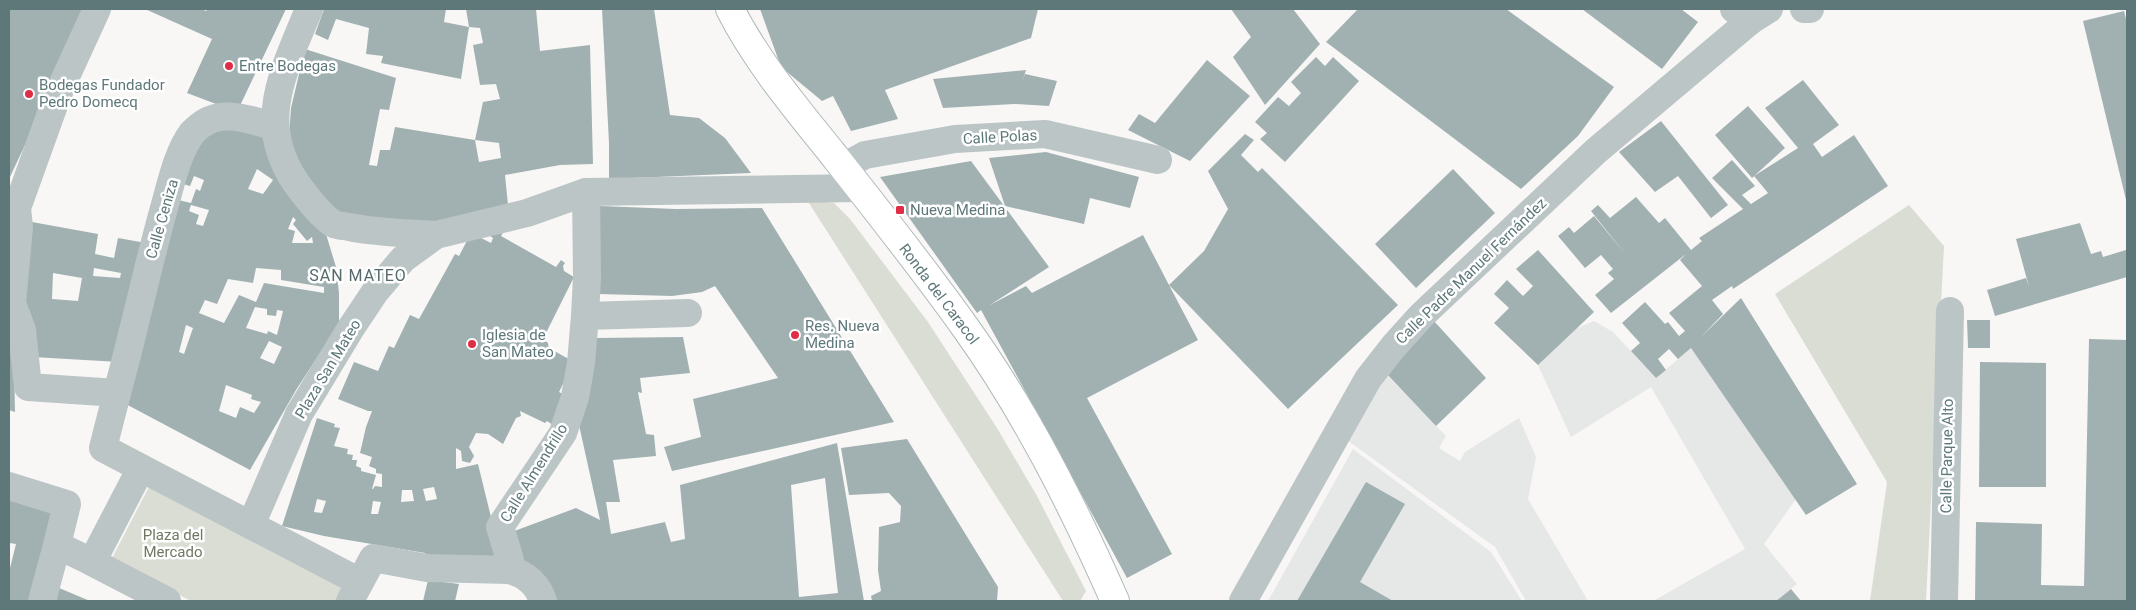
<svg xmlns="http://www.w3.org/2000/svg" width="2136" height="610" viewBox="0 0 2136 610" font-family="Roboto,sans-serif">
<rect width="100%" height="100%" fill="#f8f7f5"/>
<g fill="#e6e7e7">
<path d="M1594 321 1613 332 1656 378 1691 348 1796 499 1764 544 1797 584 1776 601H1653L1745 549 1651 387 1571 437 1538 365 1575 329Z"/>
<path d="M1386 374 1446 436 1439 448 1460 461 1465 452 1519 418 1536 457 1528 499 1588 601H1526L1495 547 1344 438Z"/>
<path d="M1353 449 1491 552 1522 601H1268Z"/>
</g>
<g fill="#daddd4">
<path d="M807 200 834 203 850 219 928 322 997 428 1037 496 1086 591 1080 601H1063Z"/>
<path d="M1909 205 1944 246 1926 601H1870L1887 482 1775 294Z"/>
<path d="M151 483 349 586 340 601H191L111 560Z"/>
</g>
<g fill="#a1b1b2" fill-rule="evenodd">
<path d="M9 9H89L9 179Z"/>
<path d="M145 9H201L206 11 208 9H286L237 112 187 93 212 39Z"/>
<path d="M324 9H446L444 22 469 27 461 79 381 63 383 56 366 54 369 28 336 19 328 40 315 34Z"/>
<path d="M466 9H536L540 51 590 45 593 164 560 165 505 175 509 215 449 226 370 222 331 212 288 150 291 108 305 49 396 78 389 110 380 109 369 165 377 166 380 150H390L395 127 475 140 479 162 501 158 499 143 475 140 483 102 500 99 496 84 480 85 473 45 483 43 480 28 469 27Z"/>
<path d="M602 9H654L670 115 699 118 725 138 751 173 609 179V143Z"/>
<path d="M760 9H1038L1031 38 885 90 898 119 851 131 833 96 822 101 781 67Z"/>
<path d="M1231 9H1293L1320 44 1265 105 1233 57 1251 37Z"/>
<path d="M1358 9H1506L1614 87 1578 136 1521 189 1326 42Z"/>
<path d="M1582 9H1681L1698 22 1662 69Z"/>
<path d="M2124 11 2127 23V204L2083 21Z"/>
<path d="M1316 57 1325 66 1333 57 1359 81 1285 162 1260 139 1267 133 1255 122 1278 97 1289 106 1301 93 1291 82Z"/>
<path d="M1207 60 1250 96 1190 161 1128 130 1139 114 1155 123Z"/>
<path d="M1026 70 1022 82 1025 74 1057 81 1049 106 1014 104 943 108 933 79Z"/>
<path d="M1803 80 1839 125 1813 144 1822 157 1854 135 1888 186 1733 289 1732 286 1712 300 1723 314 1701 337 1741 298 1857 484 1806 515 1691 348 1678 359 1669 349 1658 359 1666 370 1656 378 1631 351 1640 343 1622 323 1645 302 1665 324 1668 322 1679 336 1685 331 1669 313 1702 286 1680 260 1686 254 1611 313 1595 295 1614 279 1608 273 1613 269 1601 255 1585 268 1558 236 1569 227 1574 233 1594 216 1626 255 1591 211 1598 205 1610 218 1636 197 1659 223 1665 218 1691 250 1702 241 1699 238 1743 209 1712 178 1732 160 1755 186 1742 195 1751 204 1768 193 1754 176 1798 148 1765 108Z"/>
<path d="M1748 106 1785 148 1752 178 1715 135Z"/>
<path d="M1661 121 1728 205 1711 218 1678 176 1655 192 1619 152Z"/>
<path d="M222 126 264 137 326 234 336 267 339 293V324L296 390 250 470 122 402 174 199 191 203 196 189 200 191 204 180 194 176 190 186 183 184 197 143ZM257 169 273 180 263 194 248 189ZM191 205 209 210 203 226 196 224 199 215 189 211ZM293 217 296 220 293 224 307 241 312 237 313 243H292L295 231 288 229ZM256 268 281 270V280L324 287V293L264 283 256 302 239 295 224 323 199 313 205 300 217 304 228 279 253 283ZM255 307 267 309V315L276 316 277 310 283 311 277 335 268 331 267 334 246 328ZM186 325 193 328 184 354 179 352ZM269 341 282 347 274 364 260 358ZM226 385 252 395 251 399 261 402 254 413 240 407 236 418 219 411Z"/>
<path d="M1245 134 1254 140 1241 155 1258 172 1262 168 1398 305 1288 409 1169 285 1198 340 1087 398 1172 554 1127 578 981 310 977 313 880 177 971 161 1049 267 990 305 1026 286 1032 293 1143 235 1169 285 1204 251 1228 209 1208 171Z"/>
<path d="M1046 152 1139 177 1130 208 1090 198 1084 224 1005 206 989 158Z"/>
<path d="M1453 169 1495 213 1416 288 1375 244Z"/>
<path d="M600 206 676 209 762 208 894 422 672 471 664 447 701 437 693 399 778 378 715 286 702 292 672 296 598 294Z"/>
<path d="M32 222 98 234 95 254 114 258 118 238 146 243 119 362 33 357 24 304ZM94 268 121 273 120 278 93 276ZM53 273 82 278 78 301 52 299Z"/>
<path d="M2080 223 2091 254 2101 251 2103 257 2126 250 2127 277 1995 316 1987 290 2026 278 2029 287 2016 239Z"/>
<path d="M505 229 501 236 556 267 561 260 565 263 563 266 564 271 574 277 543 339 548 343 549 348 574 362 559 392 568 397 553 425 547 421 545 423 520 411 521 416 516 418 503 444 488 434 476 433 469 447 474 456 470 463 462 461 461 451 456 448V469L478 464 501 558 425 555V553L324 536 282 526 317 418 335 424 334 427 340 428 334 446 348 449 347 454 353 455 352 460H357L356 466 361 468V471L376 475 372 489H373L375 486 382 487V474L376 473V469L369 466 372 457 360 453 366 427 372 411H368L338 399 354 362 378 371 389 346 394 348 410 315 419 319 455 254 459 256 471 233 491 243 493 238 486 233ZM434 487 437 499 426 501 423 489ZM402 490H412L414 501 401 502ZM317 499 326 501 322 513 314 512ZM373 501 381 502 378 514H371Z"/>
<path d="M1538 250 1594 312 1538 365 1494 323 1509 308 1494 294 1507 280 1523 296 1533 286 1538 291 1516 269Z"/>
<path d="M1433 320 1486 378 1436 426 1384 371Z"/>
<path d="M1967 320H1990V348H1968Z"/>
<path d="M9 328 14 357 15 412 9 410Z"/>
<path d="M683 337 690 373 640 378 642 393 638 392 646 434 654 435 656 456 613 460 620 502H606L611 534 665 522 671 542 685 539 680 485 837 443 864 601H557L552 588 519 559 509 533 576 508 600 520 579 425 595 338ZM825 478 838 593 799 597 791 485Z"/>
<path d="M2089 339 2127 340V601H1975L1976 522 2042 524 2041 585 2084 586Z"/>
<path d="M1980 362 2046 363V487H1979Z"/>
<path d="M907 439 998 587 997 601H872L871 596 881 591 878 570 879 527 900 522 901 506 889 493 849 495 841 448Z"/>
<path d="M1366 482 1405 504 1360 582 1393 601H1297Z"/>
<path d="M9 495 55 510 33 601H9V572L16 544 9 543Z"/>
<path d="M428 580 459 584 455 601H423Z"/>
<path d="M52 585 90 601H48Z"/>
<path d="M1791 589 1801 601H1776Z"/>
</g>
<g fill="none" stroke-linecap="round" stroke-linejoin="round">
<defs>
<path id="secondary" d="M730 9C757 62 795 107 832 153 877 210 923 268 965 327 1026 412 1073 506 1115 601"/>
</defs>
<use href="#secondary" stroke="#afbabb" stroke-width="30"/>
<g stroke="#bcc5c6" stroke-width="28">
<path d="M97 9 58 94 17 208 19 227 12 303 22 330 28 387 117 393 103 448 141 468"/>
<path d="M309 9C283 73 252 128 302 191 309 200 324 219 334 224 338 226 344 226 349 227 378 233 407 233 436 235"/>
<path d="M1734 9 1750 21"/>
<path d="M1804 9H1810"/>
<path d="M843 167 865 155 955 139 1045 134 1158 160"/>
<path d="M585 316 688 313"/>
<path d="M117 393C134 331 147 269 164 208 171 184 177 153 192 133 195 130 200 125 204 123 225 109 252 121 274 126"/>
<path d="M9 486 67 504 57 545 92 562"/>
<path d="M251 525 299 414 351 328 375 292 403 259 436 235 527 213 586 192 860 188"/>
<path d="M509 570 510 560 500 527 563 433 575 397 581 363 585 316 587 277 586 192"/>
<path d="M42 601 57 545"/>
<path d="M167 601 92 562 141 468 360 582"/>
<path d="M350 601 373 558 427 568 509 570C526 574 538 585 543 601"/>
<path d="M1944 601 1950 311"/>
</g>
<path stroke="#bcc5c6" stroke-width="28" d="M1243 601 1368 379 1393 347 1421 316 1596 151 1750 21 1769 9"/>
<use href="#secondary" stroke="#fff" stroke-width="28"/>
</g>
<g fill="#e12c46" stroke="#fff" stroke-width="2">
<circle cx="229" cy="66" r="5"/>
<circle cx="29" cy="94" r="5"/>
<rect x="895" y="205" width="10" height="10" rx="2.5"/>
<circle cx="795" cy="335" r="5"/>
<circle cx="472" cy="344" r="5"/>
</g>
<g text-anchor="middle" stroke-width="5" stroke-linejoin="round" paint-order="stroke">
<g font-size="15" fill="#5e787a" stroke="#fff" text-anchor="start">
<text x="239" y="71">Entre Bodegas</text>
<text x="39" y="90">Bodegas Fundador<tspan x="39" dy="17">Pedro Domecq</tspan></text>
<text x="910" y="215">Nueva Medina</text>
<text x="805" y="331">Res. Nueva<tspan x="805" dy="17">Medina</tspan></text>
<text x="482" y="340">Iglesia de<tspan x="482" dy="17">San Mateo</tspan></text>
</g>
<g font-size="15" fill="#5e787a" stroke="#fff">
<text transform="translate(1000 137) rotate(-3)" y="5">Calle Polas</text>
<text transform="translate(162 219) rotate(-74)" y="5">Calle Ceniza</text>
<text transform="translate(1471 271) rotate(-44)" y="5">Calle Padre Manuel Fernández</text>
<text transform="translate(939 294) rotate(53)" y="5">Ronda del Caracol</text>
<text transform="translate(328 369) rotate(-59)" y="5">Plaza San Mateo</text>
<text transform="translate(1947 456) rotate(-89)" y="5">Calle Parque Alto</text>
<text transform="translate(534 473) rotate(-58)" y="5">Calle Almendrillo</text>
</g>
<g font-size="15" fill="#6e7862" stroke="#fff">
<text x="173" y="540">Plaza del<tspan x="173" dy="17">Mercado</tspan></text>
</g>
<g font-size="16" letter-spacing="1" fill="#556a6b" stroke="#fff">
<text x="358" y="281">SAN MATEO</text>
</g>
</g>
<rect width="2136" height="610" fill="none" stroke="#5e787a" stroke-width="20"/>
</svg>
